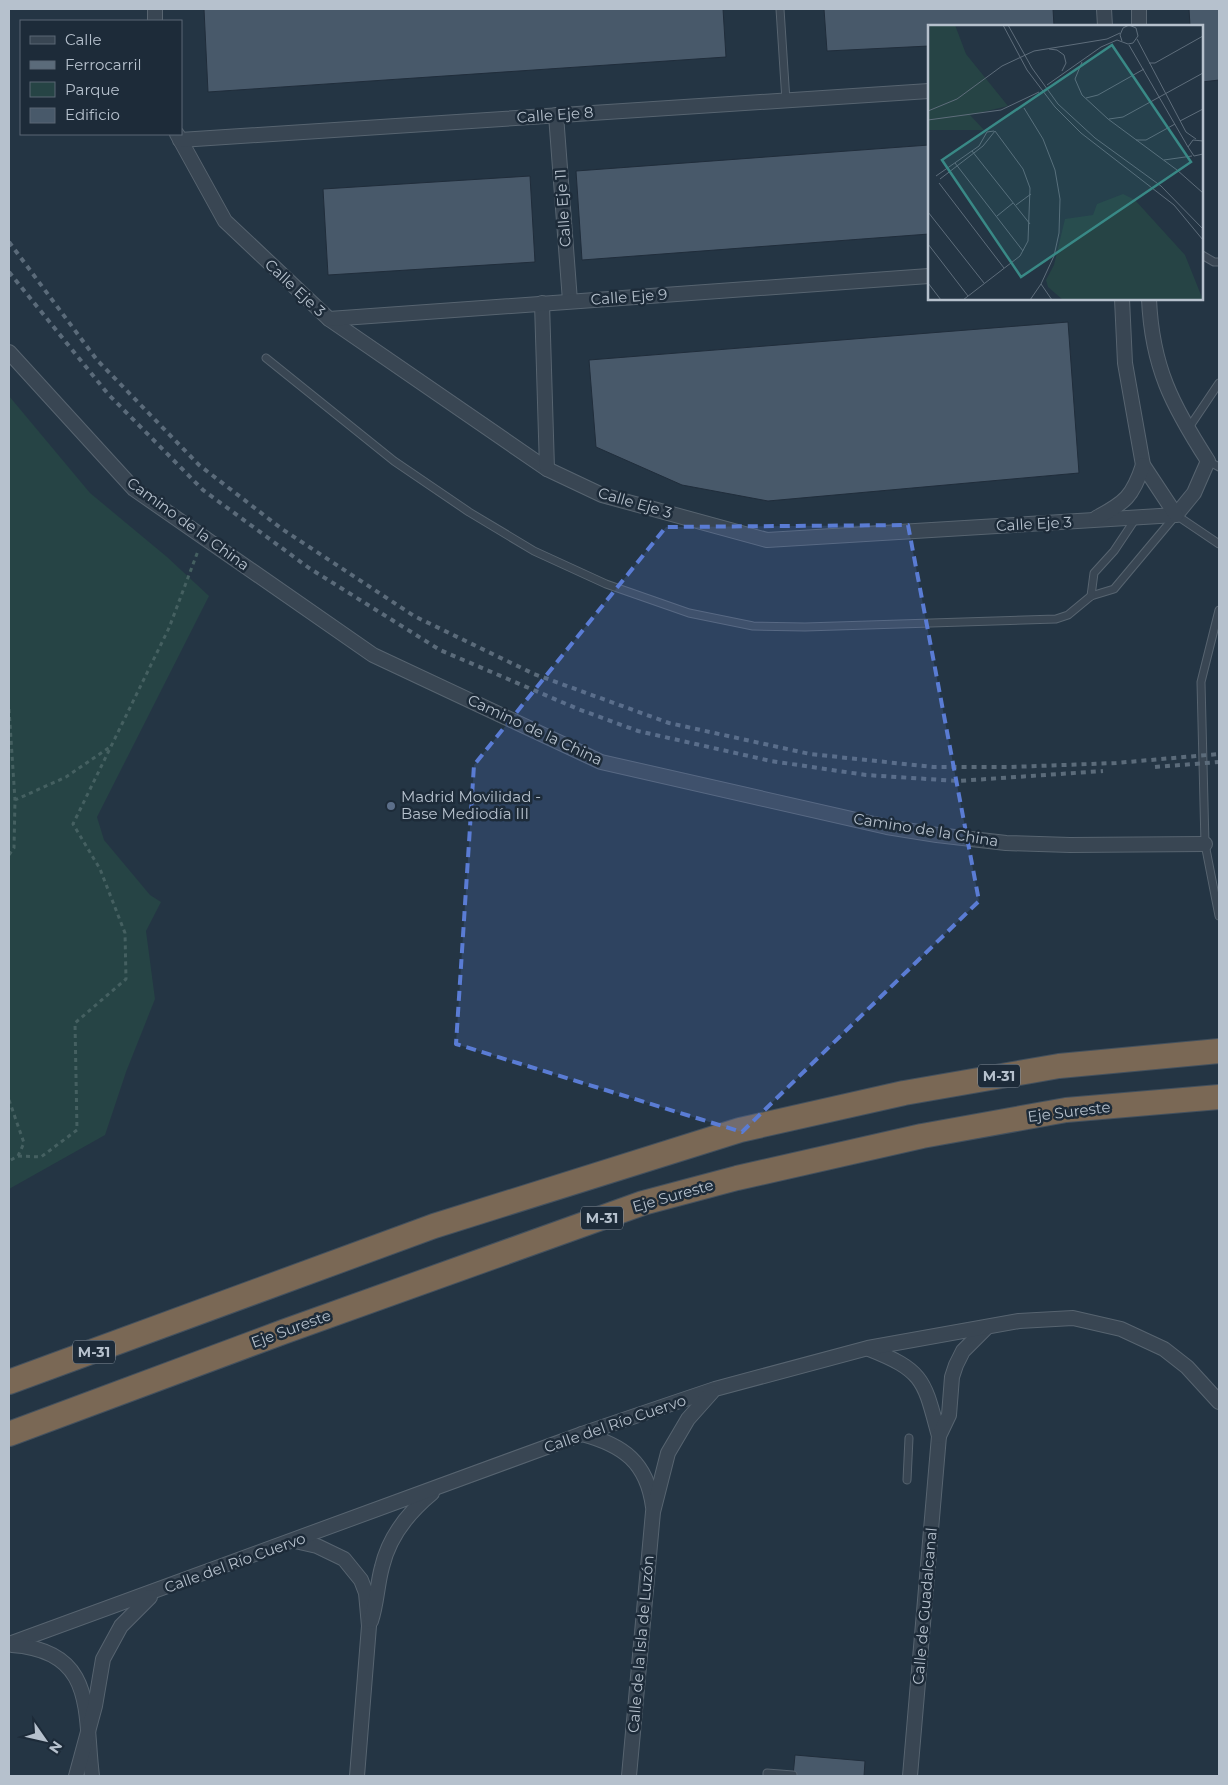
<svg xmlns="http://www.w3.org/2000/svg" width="1228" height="1785" viewBox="0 0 1228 1785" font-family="Montserrat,sans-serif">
<rect width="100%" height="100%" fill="#243544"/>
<path fill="#264445" d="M9 396 90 493 167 557 209 596 97 817 104 840 150 895 161 902 146 931 155 999 126 1072 105 1135 9 1189Z"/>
<g fill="#48596a" stroke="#202d3b">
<path d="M204 9H723L726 57 208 92Z"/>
<path d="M824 9H1053L1054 26H929V46L827 51Z"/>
<path d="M1189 9H1219V80L1202 82V26H1190Z"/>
<path d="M929 145V234L582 260 576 171Z"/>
<path d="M530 176 535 262 328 275 323 189Z"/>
<path d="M1068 322 1079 473 768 501 682 485 596 447 589 360Z"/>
<path d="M795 1755 865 1761 864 1776H793Z"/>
</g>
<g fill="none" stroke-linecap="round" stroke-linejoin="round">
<defs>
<g id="lane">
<path d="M780 9 786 101"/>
<path d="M1202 255 1214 262H1219"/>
<path d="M266 358 394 461 469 512 534 551 606 584 689 613 753 626 805 627 1056 619 1068 615 1091 596 1114 589 1176 515 1219 544"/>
<path d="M1188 429 1219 383"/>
<path d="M1208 461 1219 467"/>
<path d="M1091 596 1094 573 1114 551 1136 518"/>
<path d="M1219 610 1201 682 1205 844 1219 916"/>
<path d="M907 1480 909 1438"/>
<path d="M767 1776V1773L793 1775"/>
</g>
<g id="street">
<path d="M155 9V21"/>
<path d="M1104 9 1105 26"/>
<path d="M1139 9V26"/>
<path d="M556 115 570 301"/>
<path d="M177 134 225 221 329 319 547 469 602 495 767 540 1176 515 1194 493 1208 461C1172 405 1152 367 1149 299"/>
<path d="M180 140 929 91"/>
<path d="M1122 299 1125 363 1143 465 1176 515"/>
<path d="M542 303 547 469"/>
<path d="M329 319 929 276"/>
<path d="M9 352 134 489 373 655 601 762 887 827 937 835 1006 843 1070 845 1205 844"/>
<path d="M1096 518C1125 503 1133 496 1143 465"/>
<path d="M869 1349C925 1371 924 1381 939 1436L910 1776"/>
<path d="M582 1434C623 1445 647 1462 653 1507"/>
<path d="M939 1436 949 1415 952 1377 956 1365 963 1351 987 1327"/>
<path d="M295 1541 317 1546 344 1559 361 1580 366 1593 369 1626 357 1776"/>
<path d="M371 1621C377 1603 377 1585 382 1567 389 1537 409 1512 432 1493"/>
<path d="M9 1644 582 1434 715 1389 868 1348 1019 1321 1073 1318 1121 1329 1164 1349 1187 1367 1219 1402"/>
<path d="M12 1645C97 1651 84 1713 92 1776"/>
<path d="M76 1776 95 1706 103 1659 121 1626 150 1597"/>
<path d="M629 1776 653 1512 668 1453 688 1419 712 1392"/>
</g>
<g id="highway">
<path d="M9 1382 434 1226 740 1130 904 1093 1059 1066 1219 1051"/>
<path d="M9 1434 283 1332 643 1203 737 1178 922 1136 1066 1110 1219 1097"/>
</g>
</defs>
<use href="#lane" stroke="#576470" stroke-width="9"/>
<use href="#street" stroke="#576470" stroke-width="16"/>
<use href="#highway" stroke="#44515e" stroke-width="26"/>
<g stroke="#456061" stroke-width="3" stroke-dasharray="4 4" stroke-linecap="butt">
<path d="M9 709 15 800"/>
<path d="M9 855 14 848 15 800 66 777 110 747"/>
<path d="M9 1100 24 1143 18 1156 9 1161"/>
<path d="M18 1156 41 1157 77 1130 75 1023 126 979 125 933 100 869 73 824 169 628 198 551"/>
</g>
<use href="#lane" stroke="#394653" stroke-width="7"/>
<use href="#street" stroke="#394653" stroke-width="14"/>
<use href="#highway" stroke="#7a6855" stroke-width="24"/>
<g stroke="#5b6b7a" stroke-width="4" stroke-dasharray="5 5" stroke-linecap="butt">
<path d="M9 242 97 360 199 465 282 529 414 616 534 674 669 723 810 754 933 767H1011L1116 763 1219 754"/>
<path d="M9 272 108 394 203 490 309 568 440 650 578 709 638 731 771 761 866 775 958 781 1103 771"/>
<path d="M1155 767 1219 762"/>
</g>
</g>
<path fill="#5a7cd4" fill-opacity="0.2" stroke="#5a7cd4" stroke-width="4" stroke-dasharray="10 6" stroke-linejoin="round" d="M908 525 979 901 742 1132 456 1044 474 765 666 527Z"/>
<circle fill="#5c6f8a" stroke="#1d2b39" stroke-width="2" cx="391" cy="806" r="5"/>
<g text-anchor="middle" stroke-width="5" stroke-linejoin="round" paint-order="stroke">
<g fill="#1d2b39" stroke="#8894a1" stroke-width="1">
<rect x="978" y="1064.5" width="42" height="23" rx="4"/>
<rect x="581" y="1206.5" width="42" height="23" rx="4"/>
<rect x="73" y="1340.5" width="42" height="23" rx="4"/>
</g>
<g font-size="14" font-weight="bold" fill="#b6c1cd">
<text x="999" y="1081">M-31</text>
<text x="602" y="1223">M-31</text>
<text x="94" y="1357">M-31</text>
</g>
<g font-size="15" fill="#b6c1cd" stroke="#1d2b39">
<text transform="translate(555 115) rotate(-4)" y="5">Calle Eje 8</text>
<text transform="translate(563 208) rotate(-94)" y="5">Calle Eje 11</text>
<text transform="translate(295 288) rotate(43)" y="5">Calle Eje 3</text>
<text transform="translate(629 297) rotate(-4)" y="5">Calle Eje 9</text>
<text transform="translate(635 503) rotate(16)" y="5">Calle Eje 3</text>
<text transform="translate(188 524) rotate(36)" y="5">Camino de la China</text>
<text transform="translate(1034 524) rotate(-3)" y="5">Calle Eje 3</text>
<text transform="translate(535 730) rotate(25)" y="5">Camino de la China</text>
<text transform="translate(926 830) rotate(9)" y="5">Camino de la China</text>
<text transform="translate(1069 1112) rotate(-7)" y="5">Eje Sureste</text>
<text transform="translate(673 1196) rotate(-16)" y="5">Eje Sureste</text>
<text transform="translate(291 1329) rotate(-20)" y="5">Eje Sureste</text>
<text transform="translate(615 1424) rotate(-19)" y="5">Calle del Río Cuervo</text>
<text transform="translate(235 1563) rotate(-20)" y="5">Calle del Río Cuervo</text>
<text transform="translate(925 1606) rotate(-85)" y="5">Calle de Guadalcanal</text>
<text transform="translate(641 1644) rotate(-85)" y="5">Calle de la Isla de Luzón</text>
</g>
<g font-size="15" fill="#b6c1cd" stroke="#1d2b39" text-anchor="start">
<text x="401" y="802">Madrid Movilidad -<tspan x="401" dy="17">Base Mediodía III</tspan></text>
</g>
</g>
<g transform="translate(928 25)">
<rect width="275" height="275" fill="#243544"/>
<path d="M2 0H27L38 29 80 81 42 90 56 105H0ZM195 169 207 175 257 230 275 275H135L120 262 118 255 126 240 137 194 165 190 169 179Z" fill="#264445"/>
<path fill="none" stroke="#5e6d7b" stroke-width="1" d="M75 0 99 45 127 82 153 108 246 180 275 215M80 0 104 43 130 79 167 113 233 161 275 204M209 14 258 107 268 114M201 20 260 122M121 24 129 25 136 30 138 38 134 46M154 37 147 54 154 70 180 94 249 145 275 168M221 38H227L275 11M119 60 173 22 189 15 200 19 205 18 210 11 208 3 201 0 195 3 192 10 194 16M158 73 170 70 216 44M96 83 115 114 127 145 132 174 131 208 126 231 113 259 102 275M0 86 29 74 74 41 106 26 179 14 192 8M181 94 195 92 275 48M0 95 73 85 111 67M252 96 275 84M208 115H218L247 99M275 116 265 115 260 122 266 131 275 129M44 126 102 199M236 135 264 131M27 138 95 226M8 151 51 121 59 107 66 106M12 154 55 121 67 106M11 158 76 243M88 180 103 169M0 187 56 258M69 191 85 178M0 219 40 271M0 258 13 275M113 259 124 275M35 275 92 231 100 216 102 163 95 144 67 106"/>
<path fill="#398986" fill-opacity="0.15" stroke="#398986" stroke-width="2.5" d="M184 20 263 137 93 252 14 135Z"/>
<rect width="275" height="275" fill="none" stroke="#b6c1cd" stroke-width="2.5"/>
</g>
<rect width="1228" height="1785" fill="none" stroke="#b6c1cd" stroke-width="20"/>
<rect x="20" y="20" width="162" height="115" fill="#1d2b39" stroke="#5a6774"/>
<rect x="30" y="36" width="25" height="8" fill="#394653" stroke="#5a6774"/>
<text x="65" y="45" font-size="15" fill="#b6c1cd">Calle</text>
<rect x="30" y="61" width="25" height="8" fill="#5b6b7a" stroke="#5a6774"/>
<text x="65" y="70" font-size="15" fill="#b6c1cd">Ferrocarril</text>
<rect x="30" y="82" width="25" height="15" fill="#264445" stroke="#5a6774"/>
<text x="65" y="95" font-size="15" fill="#b6c1cd">Parque</text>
<rect x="30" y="108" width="25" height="15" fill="#48596a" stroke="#5a6774"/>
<text x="65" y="120" font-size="15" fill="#b6c1cd">Edificio</text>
<g transform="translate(45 1740) rotate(124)" stroke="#1d2b39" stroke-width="4" paint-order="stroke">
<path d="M0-4L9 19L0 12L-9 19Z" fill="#b6c1cd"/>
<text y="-8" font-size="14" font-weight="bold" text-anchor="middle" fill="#b6c1cd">N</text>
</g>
</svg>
